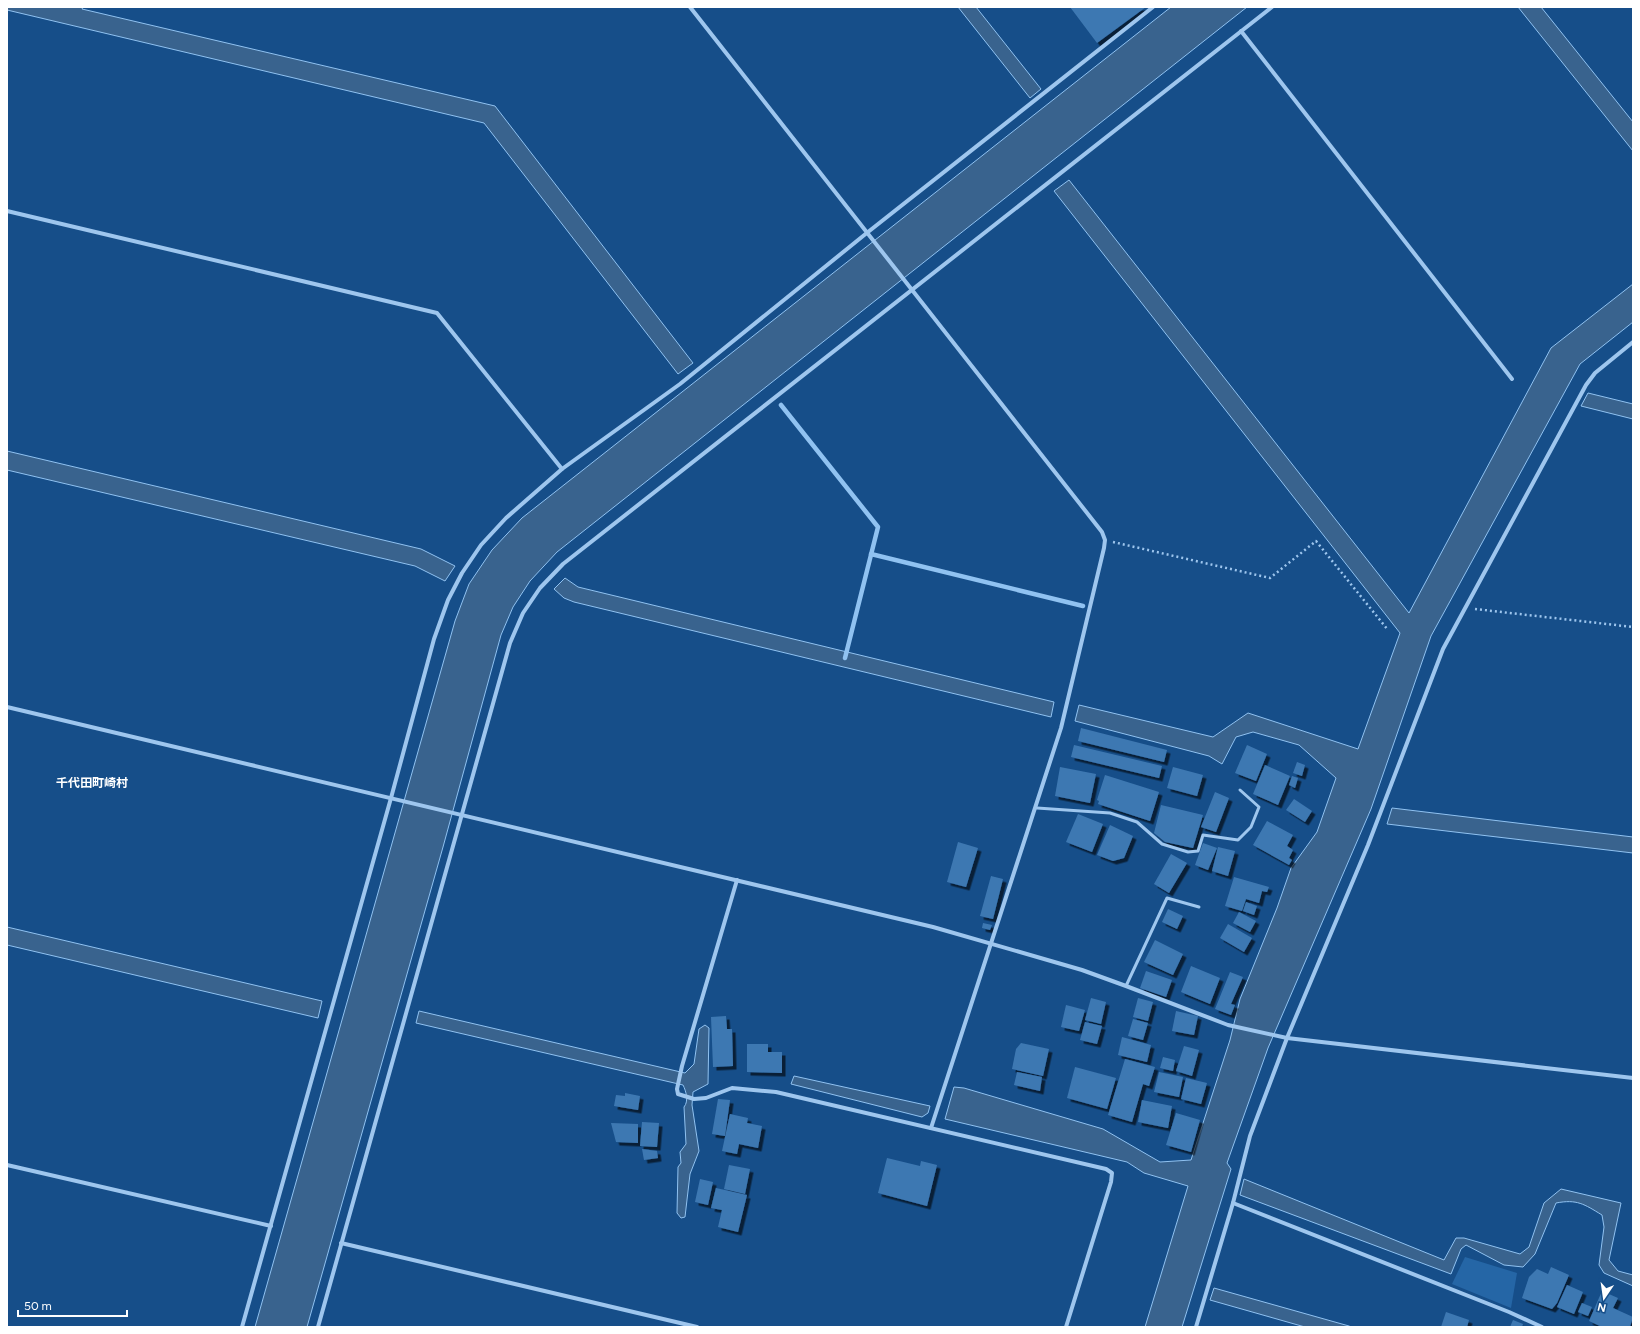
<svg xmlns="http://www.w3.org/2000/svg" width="1640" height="1334" viewBox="0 0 1640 1334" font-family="Figtree,'Noto Sans JP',sans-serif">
<defs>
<filter id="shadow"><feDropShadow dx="3.5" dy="3.5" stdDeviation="0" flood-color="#0009"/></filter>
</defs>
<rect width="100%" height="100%" fill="#164e89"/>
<path fill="#2566a6" d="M1465 1257 1517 1273 1511 1308 1452 1284Z"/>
<g fill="#39638e" stroke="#90c2f1">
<path d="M7 7H83L82 9 495 106 693 363 678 374 484 123 7 10Z"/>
<path d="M958 7H976L1041 89 1030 98Z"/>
<path d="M1171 7H1247L557 552 530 581 513 607 501 635 443 847 307 1327H255L455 621 469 584 492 550 522 518Z"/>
<path d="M1518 7H1541L1633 122V151Z"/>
<path d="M1069 180 1409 613 1551 348 1633 284V322L1580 364 1431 636 1371 809 1268 1048 1227 1163 1231 1169 1182 1327H1145L1188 1186 1144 1173 1127 1162 945 1119 954 1087 964 1088 1103 1129 1160 1162 1191 1160 1230 1040 1240 999 1277 908 1291 868 1317 832 1336 778 1299 745 1253 732 1236 737 1222 764 1209 756 1075 721 1079 705 1213 737 1248 713 1358 749 1400 633 1054 191Z"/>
<path d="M1588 393 1633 404V419L1581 406Z"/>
<path d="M7 451 421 549 455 566 445 581 415 566 7 470Z"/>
<path d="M565 578 578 587 1054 702 1051 717 574 602 564 598 554 589Z"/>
<path d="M1392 808 1633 837V853L1387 824Z"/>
<path d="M7 927 322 1001 318 1018 7 945Z"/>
<path d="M419 1011 685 1073 694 1064 699 1029 705 1025 709 1028 708 1084 693 1092 692 1105 699 1151 690 1174 685 1217 681 1218 677 1213 678 1167 681 1163 680 1152 686 1144 684 1107C689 1101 686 1091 683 1085L416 1023Z"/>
<path d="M794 1076 930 1106 928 1113 922 1117 791 1084Z"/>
<path d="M1244 1179 1444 1260 1456 1238H1464L1520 1254 1529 1247 1544 1203 1561 1189 1621 1203 1609 1260 1618 1271 1633 1275V1286L1604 1273 1599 1265 1604 1227 1602 1215C1584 1204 1577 1199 1556 1203L1535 1254 1523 1267 1504 1265 1466 1245 1461 1249 1451 1274 1240 1195Z"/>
<path d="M1214 1288 1349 1326 1351 1327H1305L1210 1300Z"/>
</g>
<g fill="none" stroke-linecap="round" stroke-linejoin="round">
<g stroke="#90c2f1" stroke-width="4.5">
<path d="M781 405 878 527 845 658"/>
<path d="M871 554 1083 606"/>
</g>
</g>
<g fill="#3e78b2" filter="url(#shadow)">
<path d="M1070 7H1146L1097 43Z"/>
<path d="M1081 728 1167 750 1164 762 1078 741Z"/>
<path d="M1074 745 1162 766 1159 778 1071 757Z"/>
<path d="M1247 745 1267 754 1256 781 1235 773Z"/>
<path d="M1297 762 1305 765 1302 776 1293 773Z"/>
<path d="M1265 765 1290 776 1278 805 1253 794Z"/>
<path d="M1060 767 1096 774 1090 803 1055 796Z"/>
<path d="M1173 767 1203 775 1197 796 1167 788Z"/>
<path d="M1105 775 1159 792 1150 821 1098 804 1099 801 1097 800Z"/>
<path d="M1292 776 1298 778 1295 788 1289 785Z"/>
<path d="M1215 792 1229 798 1216 832 1201 827Z"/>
<path d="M1294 799 1312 811 1305 822 1286 810Z"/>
<path d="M1161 805 1203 815 1193 848 1165 842 1154 833Z"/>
<path d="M1078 814 1103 824 1092 852 1066 842Z"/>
<path d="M1267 821 1293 835 1287 846 1293 850 1289 858 1292 860 1289 865 1253 845Z"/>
<path d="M1110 825 1133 836 1124 858 1113 861 1097 855Z"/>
<path d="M958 842 978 848 966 887 947 882Z"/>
<path d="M1203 843 1217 848 1208 870 1195 865Z"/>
<path d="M1218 847 1235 851 1228 876 1212 871Z"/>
<path d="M1171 854 1187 863 1169 893 1154 884Z"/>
<path d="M991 876 1003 879 993 919 980 916Z"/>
<path d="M1234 877 1269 887 1267 892 1262 891 1259 903 1246 899 1242 911 1225 906Z"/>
<path d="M1246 902 1257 906 1254 915 1243 911Z"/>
<path d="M1168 909 1183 916 1177 929 1162 922Z"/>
<path d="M1239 912 1256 921 1250 932 1233 923Z"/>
<path d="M983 923 992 925 990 930 982 928Z"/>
<path d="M1228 924 1252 938 1244 952 1220 938Z"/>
<path d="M1155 940 1183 954 1173 975 1144 962Z"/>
<path d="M1191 966 1220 978 1210 1004 1181 992Z"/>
<path d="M1146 971 1172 980 1166 997 1140 988Z"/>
<path d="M1230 972 1243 977 1231 1004 1235 1005 1231 1015 1215 1009Z"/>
<path d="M1091 998 1106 1002 1101 1024 1085 1020Z"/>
<path d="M1138 998 1153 1002 1148 1021 1133 1017Z"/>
<path d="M1066 1005 1085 1010 1079 1031 1061 1027Z"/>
<path d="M1176 1011 1198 1016 1194 1035 1172 1031Z"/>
<path d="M726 1016 727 1029H732L733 1066 713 1067 711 1017Z"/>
<path d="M1133 1019 1148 1023 1143 1040 1128 1036Z"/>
<path d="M1085 1022 1102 1026 1097 1044 1080 1040Z"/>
<path d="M1122 1037 1151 1045 1147 1062 1118 1055Z"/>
<path d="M1021 1043 1049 1049 1043 1076 1012 1069 1016 1049Z"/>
<path d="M747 1044H768V1052H782V1073L747 1072Z"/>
<path d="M1184 1046 1199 1050 1192 1076 1176 1071Z"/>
<path d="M1163 1057 1175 1060 1173 1071 1160 1068Z"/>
<path d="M1125 1059 1155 1067 1149 1086 1143 1084 1132 1122 1108 1115Z"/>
<path d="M1075 1067 1116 1078 1107 1109 1067 1098Z"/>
<path d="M1017 1072 1042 1077 1040 1091 1014 1085Z"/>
<path d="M1159 1072 1183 1077 1179 1097 1154 1092Z"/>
<path d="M1186 1078 1207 1083 1201 1104 1181 1099Z"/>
<path d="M625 1093 640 1096 638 1110 614 1106 616 1095 625 1096Z"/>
<path d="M718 1099 730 1100 725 1136 712 1134Z"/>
<path d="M1142 1100 1172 1106 1168 1128 1138 1122Z"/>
<path d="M1176 1113 1200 1120 1191 1152 1166 1145Z"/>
<path d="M730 1114 748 1118 747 1123 762 1126 758 1148 739 1144 737 1154 722 1151Z"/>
<path d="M642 1122 659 1123 657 1147 640 1146Z"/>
<path d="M611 1123 638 1124V1143L616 1142Z"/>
<path d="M642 1149 657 1151 658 1158 644 1160Z"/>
<path d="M887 1158 920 1166 921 1161 937 1165 927 1206 878 1193Z"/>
<path d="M729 1165 750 1169 745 1194 724 1189Z"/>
<path d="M700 1179 713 1182 708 1205 695 1202Z"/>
<path d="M716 1188 747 1195 738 1232 718 1227 722 1210 711 1208Z"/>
<path d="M1551 1267 1569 1275 1557 1303 1552 1309 1522 1298 1529 1277 1537 1269 1548 1274Z"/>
<path d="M1567 1285 1583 1292 1574 1314 1557 1307Z"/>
<path d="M1602 1291 1618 1298 1613 1308 1633 1317 1630 1327H1602L1589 1321Z"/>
<path d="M1582 1303 1592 1307 1588 1316 1578 1312Z"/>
<path d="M1446 1312 1469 1320 1467 1327H1441Z"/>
<path d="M1513 1320 1523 1324 1522 1327H1510Z"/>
</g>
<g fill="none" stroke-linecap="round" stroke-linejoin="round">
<g stroke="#9ec6ee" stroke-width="2.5" stroke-dasharray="2 3" stroke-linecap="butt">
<path d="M1113 542 1270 578 1316 541 1388 630"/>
<path d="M1475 609 1633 627"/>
</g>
<g stroke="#9ec6ee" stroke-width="3">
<path d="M1037 808 1110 813 1137 822 1162 844 1188 852 1198 851 1203 835 1238 840 1251 827 1259 807 1240 790"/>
<path d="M1126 986 1167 898 1199 907"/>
</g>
<g stroke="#9ec6ee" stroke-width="4">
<path d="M690 7 1102 532 1105 540 1104 548 1061 728 931 1128"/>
<path d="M1241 31 1512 379"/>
<path d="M7 211 437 313 562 469"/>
<path d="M7 707 933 927 1082 970 1126 986 1228 1025 1287 1038 1633 1078"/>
<path d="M737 880 682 1066 677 1089 678 1094 694 1099 706 1098 732 1088 776 1092 1106 1169 1112 1173 1111 1182 1066 1327"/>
<path d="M7 1165 271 1226"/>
<path d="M1233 1203 1509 1312 1542 1327"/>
<path d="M341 1243 697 1327"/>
<path d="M242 1327 391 798 434 639 448 600 462 573 481 545 506 518 562 469 680 384 868 232 1153 7"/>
<path d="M318 1327 510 643 523 613 540 588 563 564 1272 7"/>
<path d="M1196 1327 1233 1203 1250 1136 1287 1038 1368 845 1443 649 1586 385 1595 373 1633 342"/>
</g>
</g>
<g text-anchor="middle" stroke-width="4" stroke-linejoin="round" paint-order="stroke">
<g font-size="12" font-weight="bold" fill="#fff" stroke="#164e89">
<text x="92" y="787">千代田町崎村</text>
</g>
</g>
<rect width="1640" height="1334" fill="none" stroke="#ffffff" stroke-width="16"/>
<g transform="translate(1604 1298) rotate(193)" stroke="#164e89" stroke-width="3" paint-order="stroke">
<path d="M0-3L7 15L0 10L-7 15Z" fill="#ffffff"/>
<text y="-6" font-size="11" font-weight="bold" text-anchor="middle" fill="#ffffff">N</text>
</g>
<path d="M18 1310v6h109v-6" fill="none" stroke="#ffffff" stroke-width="2"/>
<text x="24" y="1310" font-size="12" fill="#ffffff" stroke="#164e89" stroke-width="3" paint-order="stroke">50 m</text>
</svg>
